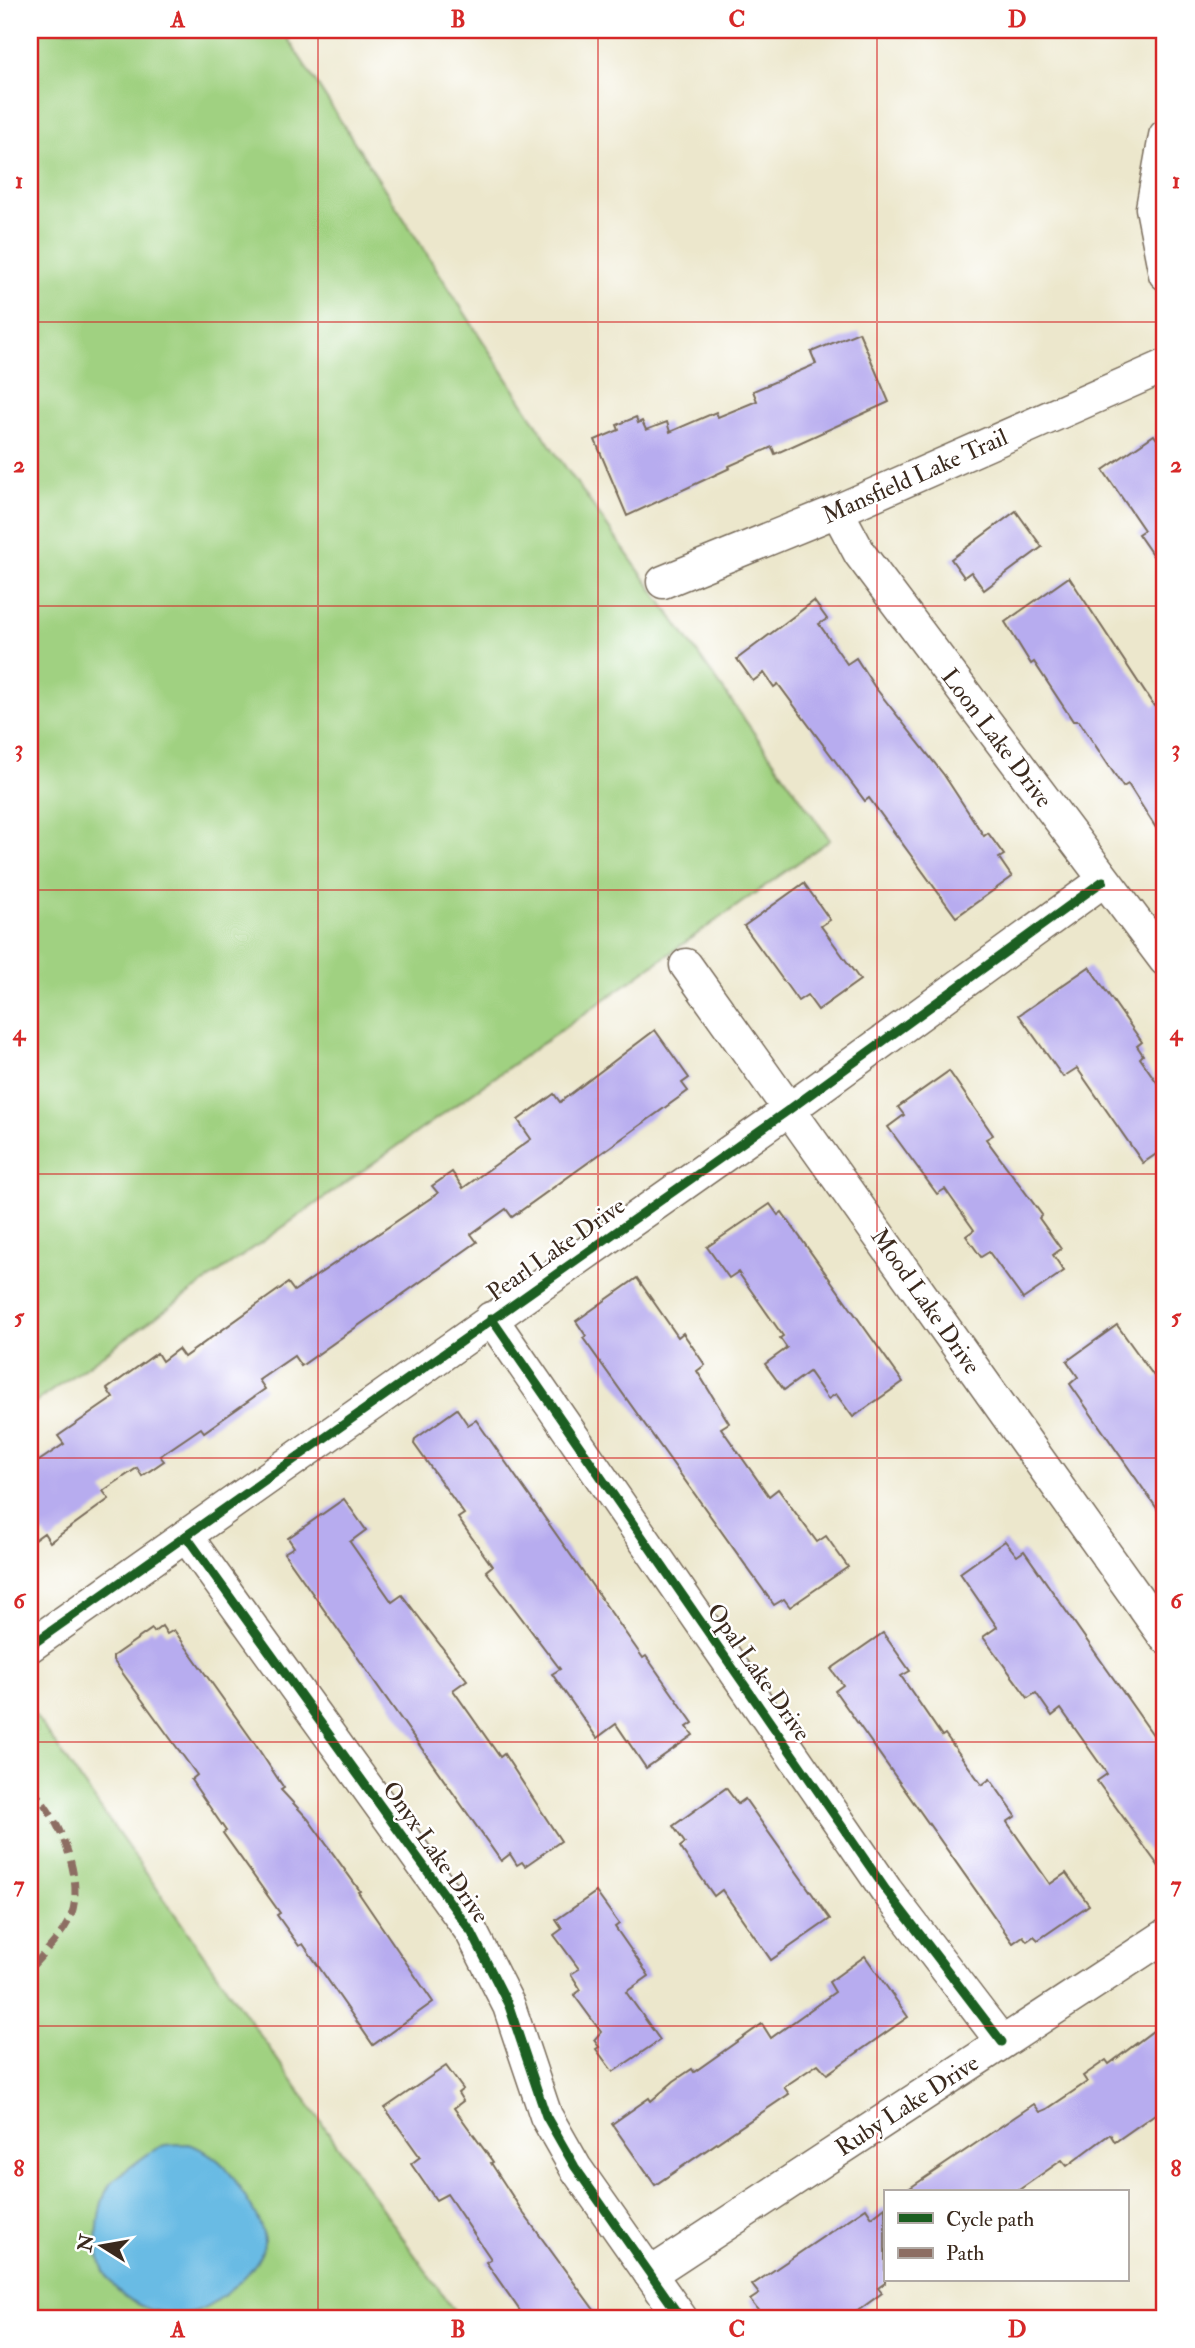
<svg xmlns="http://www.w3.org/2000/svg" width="1195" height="2348" viewBox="0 0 1195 2348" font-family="'IM FELL Double Pica',serif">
<rect width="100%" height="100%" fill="#fff"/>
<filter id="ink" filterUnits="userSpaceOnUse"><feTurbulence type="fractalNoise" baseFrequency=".0143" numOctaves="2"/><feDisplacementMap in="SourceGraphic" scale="14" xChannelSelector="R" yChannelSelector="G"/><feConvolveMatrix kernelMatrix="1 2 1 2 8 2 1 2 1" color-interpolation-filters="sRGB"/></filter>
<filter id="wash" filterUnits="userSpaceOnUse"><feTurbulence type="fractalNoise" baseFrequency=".00686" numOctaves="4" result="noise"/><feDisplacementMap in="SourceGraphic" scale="28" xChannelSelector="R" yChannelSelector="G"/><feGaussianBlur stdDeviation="1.57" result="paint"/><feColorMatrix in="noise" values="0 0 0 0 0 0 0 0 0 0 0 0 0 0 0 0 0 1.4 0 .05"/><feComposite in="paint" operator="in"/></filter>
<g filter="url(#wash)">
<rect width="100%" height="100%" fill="#ece7cc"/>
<g fill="#a0d181" stroke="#6e7e50" stroke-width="2">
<path d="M30 30H282L554 451 830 840 30 1406Z"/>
<path d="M30 1708 459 2318H30Z"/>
</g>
<path fill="#69bbe4" stroke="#527281" stroke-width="2" d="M188 2144C214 2152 229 2168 242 2192 251 2207 262 2222 264 2240 266 2266 215 2307 192 2312 161 2320 120 2302 105 2273 93 2250 96 2207 110 2184 115 2178 154 2148 162 2146 169 2143 180 2145 188 2144Z"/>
<g id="blocks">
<g fill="#b7acef">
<path d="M859 332 889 402 775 454 772 447 729 466 730 468 627 516 595 440 619 430 617 425 636 417 638 423 642 421 646 430 667 422 670 432 716 412 718 417 757 401 753 391 816 364 811 352Z"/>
<path d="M1154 435 1165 451V573L1138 534 1144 530 1103 470Z"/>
<path d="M1016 511 1042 547 984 590 971 572 964 577 951 559Z"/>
<path d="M1069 577 1154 706 1165 698V842L1128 784 1123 787 1079 721H1073L1034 662 1031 664 1005 622Z"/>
<path d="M814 601 827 619 819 624 847 664 856 658 874 686 944 775 984 836 988 833 1004 855 999 858 1012 877 956 917 869 798 865 801 778 684 774 687 764 673 753 681 737 659Z"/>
<path d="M804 883 830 920 821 926 860 980 818 1010 807 995 798 1001 744 926Z"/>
<path d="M1089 967 1142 1042 1137 1046 1143 1055 1140 1058 1165 1094V1148L1143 1163 1077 1068 1063 1077 1019 1015Z"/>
<path d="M655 1030 689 1078 682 1083 688 1091 512 1217 506 1209 471 1234 477 1242 301 1366 294 1356 259 1380 265 1389 204 1432 201 1428 160 1456 164 1461 142 1476 137 1468 103 1491 109 1499 50 1542 44 1533 30 1543V1467L64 1444 58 1436 113 1398 107 1389 157 1353 162 1361 178 1349 184 1357 288 1283 294 1291 438 1193 432 1186 452 1172 463 1188 531 1139 518 1120 554 1094 560 1102Z"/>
<path d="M949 1071 993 1135 986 1139 1042 1215 1039 1218 1061 1249 1053 1255 1064 1271 1023 1299 989 1252 981 1257 966 1236 974 1230 945 1189 937 1194 888 1127 904 1115 898 1107Z"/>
<path d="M770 1204 778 1215 782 1212 903 1382 853 1417 836 1394 828 1399 809 1372 784 1390 765 1364 787 1348 780 1338 783 1336 738 1272 729 1278 707 1247Z"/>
<path d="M637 1278 678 1337 683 1333 705 1365 697 1371 729 1423 721 1428 769 1496 778 1489 817 1542 826 1536 848 1567 790 1607 784 1599 774 1605 583 1338 586 1336 576 1321Z"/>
<path d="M1117 1325 1156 1379 1165 1373V1520L1070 1384 1078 1377 1067 1361Z"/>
<path d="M457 1409 468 1425 476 1420 643 1658 646 1656 693 1723 687 1727 693 1735 646 1768 616 1724 597 1738 552 1674 560 1669 486 1571 492 1566 458 1518 464 1514 414 1444 415 1439Z"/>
<path d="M344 1499 366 1530 350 1542 392 1602 402 1595 467 1680 453 1690 500 1757 504 1754 561 1841 525 1866 522 1862 517 1865 510 1854 501 1861 284 1553 294 1547 288 1538Z"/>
<path d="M1005 1541 1017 1556 1024 1551 1165 1752V1875L1097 1781 1107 1774 1061 1709 1052 1716 1036 1693 1028 1698 983 1637 997 1627 960 1573Z"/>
<path d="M162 1626 167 1634 174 1630 255 1744 284 1788 281 1790 308 1819 360 1891 358 1892 433 2002 373 2045 303 1944 299 1946 277 1915 280 1913 223 1833 226 1831 191 1780 197 1775 113 1660V1656L152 1629 154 1632Z"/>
<path d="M883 1633 910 1671 901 1676 942 1736 945 1734 982 1785 990 1779 1016 1816 1007 1822 1050 1884 1066 1873 1089 1905 1038 1940 1034 1936 1027 1941 1023 1936 1013 1943 835 1691 843 1685 831 1669Z"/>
<path d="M726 1788 738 1804 745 1799 830 1919 771 1960 722 1890 714 1896 680 1847 685 1843 673 1826Z"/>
<path d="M596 1892 619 1924 615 1927 649 1976 626 1992 660 2040 613 2072 596 2049 599 2047 594 2040 601 2032 574 1995 581 1990 571 1974 579 1969 554 1935 562 1929 556 1920Z"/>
<path d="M865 1956 908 2017 827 2074 818 2064 784 2087 789 2094 655 2185 612 2124 649 2098 651 2101 674 2081 692 2069 694 2072 762 2024 771 2038 835 1992 829 1982Z"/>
<path d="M1153 2031 1165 2046V2107L1115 2142 1110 2134 1067 2166 1062 2160 1016 2192H904L1034 2104 1040 2112 1047 2109 1087 2082 1083 2076 1106 2060 1109 2064Z"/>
<path d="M446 2066 463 2089 458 2093 463 2101 454 2108 493 2162 491 2163 524 2214 600 2318H525L486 2262 491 2259 447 2194 436 2200 411 2164 420 2157 385 2108Z"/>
<path d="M885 2207V2283L878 2288 882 2293 848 2318H764L750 2300 759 2294 752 2285 866 2208 872 2217Z"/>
</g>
</g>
</g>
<g filter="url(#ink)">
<use href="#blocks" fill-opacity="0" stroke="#796c5b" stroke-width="2"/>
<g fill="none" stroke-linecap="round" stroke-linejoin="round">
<defs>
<g id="minor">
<path d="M1165 136 1152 208 1165 274"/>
<path d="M837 511 860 554 1165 960"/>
<path d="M663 582 837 511 1165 366"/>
<path d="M686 965 1165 1637"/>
<path d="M491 1318 886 1890 1002 2042"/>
<path d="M186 1536 472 1933 509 2006 546 2116 575 2167 681 2318"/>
<path d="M30 1646 790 1109 1103 881"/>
<path d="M650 2274 1165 1936"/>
</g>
</defs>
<use href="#minor" stroke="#796c5b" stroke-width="35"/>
<use href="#minor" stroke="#fff" stroke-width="32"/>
<path stroke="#8d6e63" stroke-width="7" stroke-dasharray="14 7" stroke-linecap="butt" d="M30 1788C59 1814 89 1886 68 1922 59 1939 42 1955 30 1969"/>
<defs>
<g id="cycleway">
<path d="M491 1318 886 1890 1002 2042"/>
<path d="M186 1536 472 1933 509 2006 546 2116 575 2167 681 2318"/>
<path d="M30 1646 790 1109 1103 881"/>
</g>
</defs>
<use href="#cycleway" stroke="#fff" stroke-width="13"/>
<use href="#cycleway" stroke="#1b5e20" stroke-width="9"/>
</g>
</g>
<path fill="none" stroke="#d62828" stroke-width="2" stroke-opacity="0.55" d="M318 30V2318M598 30V2318M877 30V2318M30 322H1165M30 606H1165M30 890H1165M30 1174H1165M30 1458H1165M30 1742H1165M30 2026H1165"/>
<g text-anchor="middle" stroke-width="5" stroke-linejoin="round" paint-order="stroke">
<g font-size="24" fill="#3b2a1e" stroke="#fff">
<text transform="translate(915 476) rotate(-24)" y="8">Mansfield Lake Trail</text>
<text transform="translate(997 738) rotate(53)" y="8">Loon Lake Drive</text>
<text transform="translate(556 1249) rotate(-35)" y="8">Pearl Lake Drive</text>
<text transform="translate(926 1301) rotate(55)" y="8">Mood Lake Drive</text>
<text transform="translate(759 1672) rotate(55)" y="8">Opal Lake Drive</text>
<text transform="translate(436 1852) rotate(55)" y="8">Onyx Lake Drive</text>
<text transform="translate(907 2105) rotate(-33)" y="8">Ruby Lake Drive</text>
</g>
</g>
<rect width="1195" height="2348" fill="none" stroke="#fff" stroke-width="77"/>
<rect x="884" y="2190" width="245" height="91" fill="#ffffff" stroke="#b1aaa5" stroke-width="2"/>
<rect x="898" y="2213" width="35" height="10" fill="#1b5e20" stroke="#b1aaa5" stroke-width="2"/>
<text x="946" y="2226" font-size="21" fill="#3b2a1e">Cycle path</text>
<rect x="898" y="2248" width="35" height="10" fill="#8d6e63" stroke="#b1aaa5" stroke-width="2"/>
<text x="946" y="2260" font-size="21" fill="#3b2a1e">Path</text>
<g transform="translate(102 2246) rotate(281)" stroke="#ffffff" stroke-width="5" paint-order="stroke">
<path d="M0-5L12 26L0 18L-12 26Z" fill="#3b2a1e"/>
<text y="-10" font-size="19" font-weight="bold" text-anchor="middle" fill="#3b2a1e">N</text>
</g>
<rect x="38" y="38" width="1118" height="2272" fill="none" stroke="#d62828" stroke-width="2.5"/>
<g font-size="23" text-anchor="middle" font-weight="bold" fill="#d62828">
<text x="178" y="27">A</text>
<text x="458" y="27">B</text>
<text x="737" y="27">C</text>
<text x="1017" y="27">D</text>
<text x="19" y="188">1</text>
<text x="1176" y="188">1</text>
<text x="19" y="472">2</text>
<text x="1176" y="472">2</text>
<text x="19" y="756">3</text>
<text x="1176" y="756">3</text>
<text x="19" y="1040">4</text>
<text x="1176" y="1040">4</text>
<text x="19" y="1324">5</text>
<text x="1176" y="1324">5</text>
<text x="19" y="1608">6</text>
<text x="1176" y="1608">6</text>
<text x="19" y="1892">7</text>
<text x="1176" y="1892">7</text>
<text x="19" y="2176">8</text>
<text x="1176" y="2176">8</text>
<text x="178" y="2337">A</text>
<text x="458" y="2337">B</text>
<text x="737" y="2337">C</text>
<text x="1017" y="2337">D</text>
</g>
</svg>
